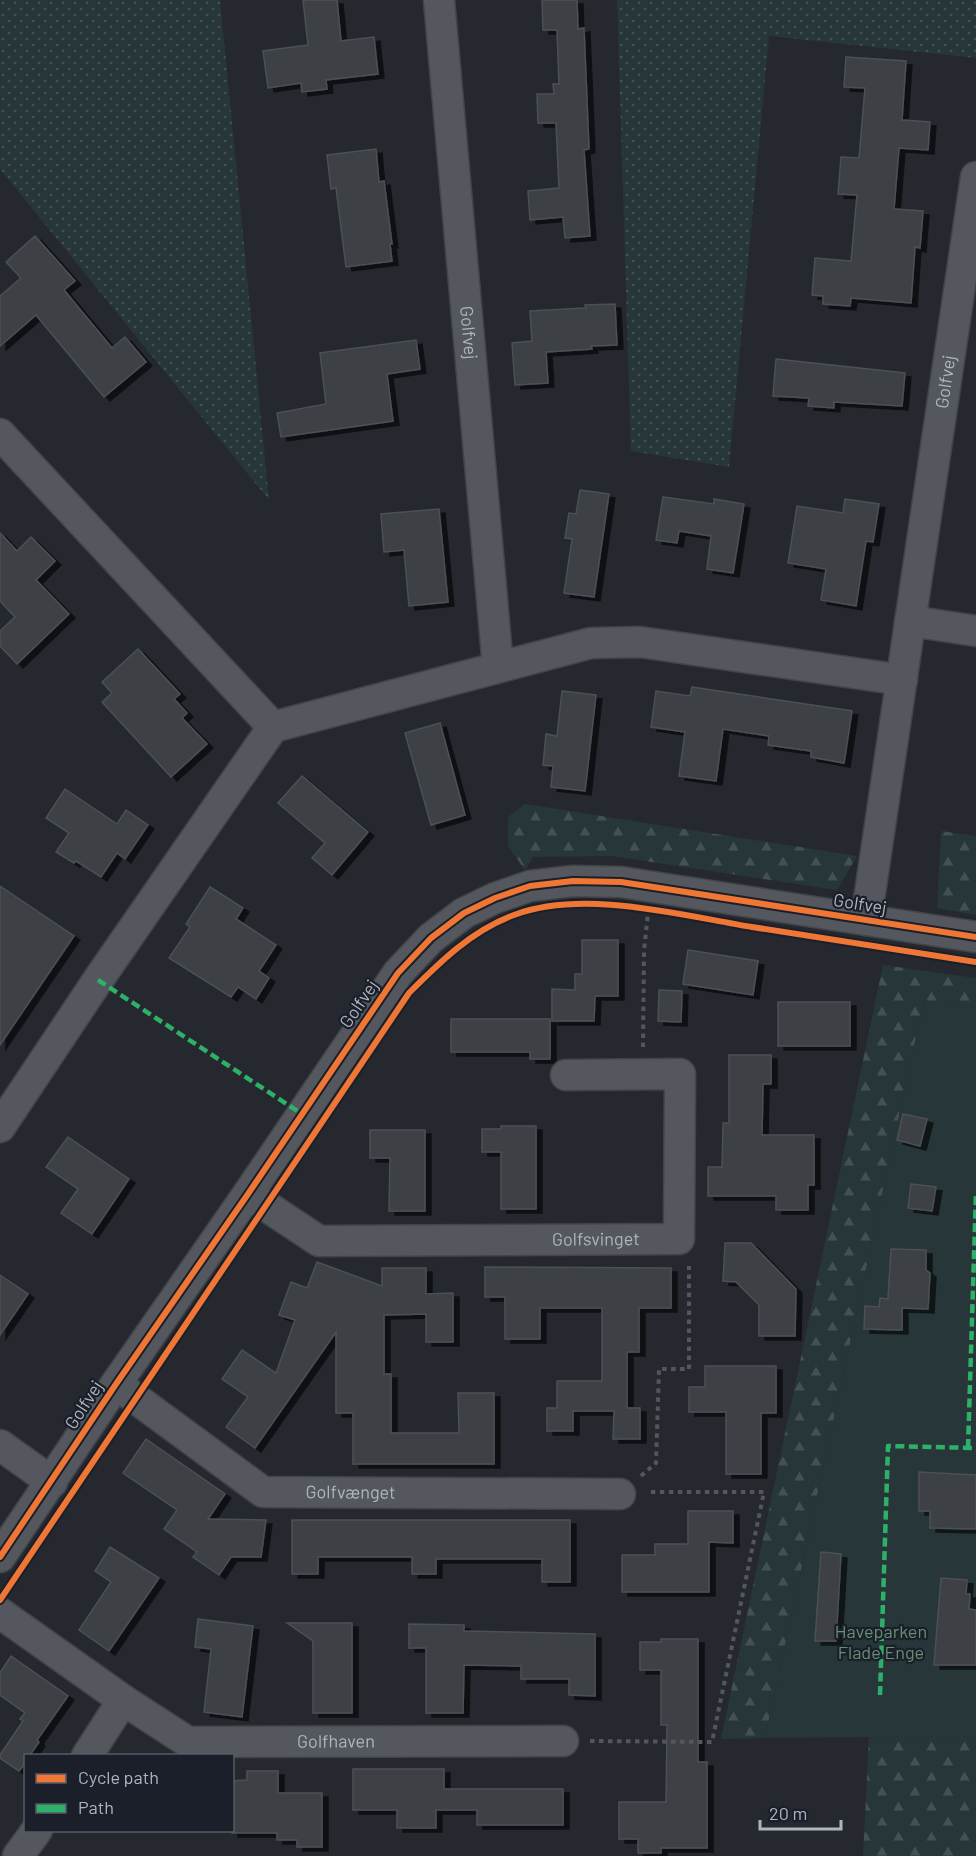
<svg xmlns="http://www.w3.org/2000/svg" width="976" height="1856" viewBox="0 0 976 1856" font-family="Barlow,sans-serif">
<defs>
<pattern id="grass-dots" width="8" height="8" patternUnits="userSpaceOnUse" patternTransform="scale(1.5)"><rect width="8" height="8" fill="#273638"/><path d="M2 2h.1M6 6h.1" fill="none" stroke="#445153" stroke-width="1.8" stroke-linecap="round"/></pattern>
<pattern id="forest-firs" width="22" height="20" patternUnits="userSpaceOnUse" patternTransform="scale(1.5)"><rect width="22" height="20" fill="#273638"/><path d="M5 1l3.5 6h-7zM16 11l3.5 6h-7z" fill="#445153"/></pattern>
<filter id="shadow"><feDropShadow dx="6" dy="4" stdDeviation="0" flood-color="#0009"/></filter>
</defs>
<rect width="100%" height="100%" fill="#25292f"/>
<g fill="url(#grass-dots)">
<path d="M0 0H220L269 500 0 169Z"/>
<path d="M617 0H976V58L769 36 729 467 631 451Z"/>
</g>
<g fill="url(#forest-firs)">
<path d="M525 804 857 856 837 890 612 856 533 857 525 870 508 846V817Z"/>
<path d="M941 831 976 836V915L937 908Z"/>
<path d="M883 965 976 978V1007L924 1001 765 1738 721 1739Z"/>
<path d="M869 1736H976V1856H863Z"/>
</g>
<path fill="#273638" d="M924 1000 976 1007V1736L765 1738Z"/>
<g fill="#3c3f44" stroke="#4c5057" stroke-width="1.5" filter="url(#shadow)">
<path d="M303 0H337L341 41 374 37 378 74 326 80 327 89 302 92 301 83 268 88 263 51 308 45Z"/>
<path d="M542 0H577L578 29 584 28 589 149 584 150 590 236 565 238 563 217 530 220 528 191 559 188 556 123H538L537 94H554L553 84H559L557 30H543Z"/>
<path d="M846 57 906 61 902 120 930 122 928 150 899 148 894 209 923 211 920 248 915 247 911 303 851 298 850 306 823 304V296L812 295 815 258 851 261 857 195 838 194 841 157 859 158 865 88 844 87Z"/>
<path d="M376 149 379 182 384 181 392 244H390L392 261 346 267 336 188 331 189 327 155Z"/>
<path d="M35 236 75 281 64 290 112 348 125 337 146 362 104 397 36 315 0 346V296L21 278 6 262Z"/>
<path d="M615 304 617 345 591 346 592 349 546 352 548 383 515 385 512 343 532 341 530 311 586 308 585 305Z"/>
<path d="M416 340 420 369 387 374 393 421 281 437 277 413 326 404 320 353Z"/>
<path d="M776 359 905 373 902 406 834 402V408L808 406 809 398 773 396Z"/>
<path d="M580 490 609 494 594 597 564 593 572 539 565 538 569 513 576 514Z"/>
<path d="M663 497 714 504V499L744 504 733 573 707 569 711 536 679 531 677 543 656 540Z"/>
<path d="M845 499 879 504 873 542 866 541 856 606 821 600 826 569 788 563 797 506 843 513Z"/>
<path d="M439 509 448 602 409 606 404 550 384 552 381 514Z"/>
<path d="M0 533 17 551 31 537 55 561 36 580 69 614 17 664 0 646V631L15 617 0 601Z"/>
<path d="M138 649 180 694 174 699 187 713 182 718 207 744 171 777 102 702 112 693 102 682Z"/>
<path d="M692 687 852 711 844 763 811 757V751L768 745 769 736 723 729 716 781 679 776 685 732 651 727 656 691 690 696Z"/>
<path d="M562 691 596 695 585 791 551 787 553 766 543 765 546 734 557 736Z"/>
<path d="M440 723 465 815 431 825 405 733Z"/>
<path d="M302 776 368 832 332 875 312 858 325 843 278 803Z"/>
<path d="M65 789 117 824 126 810 148 825 125 859 117 853 101 877 76 861 74 863 56 852 69 833 46 818Z"/>
<path d="M0 886 74 936 0 1045Z"/>
<path d="M210 887 243 908 236 919 276 945 259 971 269 978 256 999 238 987 231 997 169 958 190 927 186 924Z"/>
<path d="M582 940H618V996H595L594 1021H552V989L575 990V974H582Z"/>
<path d="M688 950 758 961 753 995 683 984Z"/>
<path d="M659 990 682 991 681 1022 658 1021Z"/>
<rect x="778" y="1002" width="72" height="44"/>
<path d="M451 1019H550V1059H530V1052H451Z"/>
<path d="M729 1055H771V1084H763L762 1135H814V1185H808V1210H776V1196H708V1167H722L723 1123H729Z"/>
<path d="M903 1114 927 1119 920 1146 897 1140Z"/>
<path d="M501 1126H536V1209H501V1152H482V1129H501Z"/>
<path d="M370 1130H425V1211H389L390 1158H370Z"/>
<path d="M68 1137 129 1179 92 1234 61 1213 78 1189 46 1167Z"/>
<path d="M911 1184 936 1187 932 1211 908 1208Z"/>
<path d="M725 1243H751L796 1289 795 1336H759V1305L736 1282 723 1281Z"/>
<path d="M891 1249 926 1250V1270L930 1273 928 1309 902 1308V1330L864 1329 865 1306 879 1307 880 1298 888 1299Z"/>
<path d="M317 1262 382 1286V1268H426V1294L453 1293V1342H426V1314L384 1315V1374H391V1433H459L458 1393H494V1464H353V1413H336V1332L255 1448 226 1427 248 1397 222 1379 242 1350 276 1373 295 1320 279 1315 291 1282 307 1288Z"/>
<path d="M485 1267 671 1268V1308H639V1352H627V1408H640V1439H613L614 1411H573V1431H547V1408H557V1381H602V1308H540V1339H505V1297H485Z"/>
<path d="M0 1275 28 1294 0 1335Z"/>
<path d="M705 1366H776V1413H761V1474H726V1412H689V1387H705Z"/>
<path d="M146 1439 225 1494 208 1519 266 1520 261 1557H231L219 1575 193 1557 197 1552 164 1529 177 1510 123 1473Z"/>
<path d="M919 1472 976 1475V1529L930 1528V1511H919Z"/>
<path d="M688 1511H733V1543L709 1542V1592H622V1555H655V1544H688Z"/>
<path d="M292 1520H570V1582H542V1559H436V1574H412V1557H318V1574H292Z"/>
<path d="M110 1547 159 1578 109 1651 79 1630 111 1582 95 1571Z"/>
<path d="M821 1552 841 1554 836 1641H815Z"/>
<path d="M941 1578 967 1580 966 1594H970L969 1609 976 1610V1665H934Z"/>
<path d="M198 1619 253 1626 242 1717 204 1712 211 1649 195 1647Z"/>
<path d="M287 1623H352V1713H313V1641Z"/>
<path d="M409 1624 464 1625V1631L595 1634V1696L569 1695V1679H521V1666L464 1665 463 1713H426V1648H409Z"/>
<path d="M661 1639H698V1762H707V1848H661V1853H638V1839H619V1802H666L667 1725H661V1670H640V1642H661Z"/>
<path d="M11 1656 68 1696 37 1740 39 1742 30 1755H26V1762L19 1771 0 1758V1755L23 1721 20 1719 25 1713 0 1695V1673Z"/>
<path d="M353 1769H444V1789H563V1825H477V1810H436V1828H397V1810H353Z"/>
<path d="M247 1771H278V1793H322V1847H297V1840H277V1833H232V1781L247 1780Z"/>
</g>
<g fill="none" stroke-linecap="round" stroke-linejoin="round">
<defs>
<g id="minor">
<path id="s1" d="M439 0 498 667"/>
<path d="M0 434 273 727"/>
<path d="M910 621 976 631"/>
<path id="s2" d="M866 920 976 177"/>
<path d="M0 1127 98 980 273 727 591 643 640 642 902 680"/>
<path id="s3" d="M248 1194 319 1241 679 1239 680 1074 566 1075"/>
<path id="s4" d="M116 1384 263 1492 620 1494"/>
<path d="M0 1445 52 1482"/>
<path d="M0 1557 116 1384 248 1194 398 973 431 938 464 913 495 898 530 886 573 881 621 882 976 937"/>
<path id="s5" d="M0 1613 123 1700 188 1742 563 1741"/>
<path d="M87 1756 123 1700"/>
<path d="M18 1856 37 1830"/>
</g>
</defs>
<use href="#minor" stroke="#414448" stroke-width="33"/>
<g stroke="#53575b" stroke-width="4" stroke-dasharray="4.5 4.5" stroke-linecap="butt">
<path d="M643 1047 644 950 648 914"/>
<path d="M641 1476 656 1463 659 1369H689V1266"/>
<path d="M590 1741 712 1742 764 1492H647"/>
</g>
<use href="#minor" stroke="#54575e" stroke-width="30"/>
<g stroke="#2db169" stroke-width="4.5" stroke-dasharray="9 4.5" stroke-linecap="butt">
<path d="M98 980 302 1114"/>
<path d="M968 1448 976 1192"/>
<path d="M880 1695 888 1446 976 1448"/>
</g>
<defs>
<g id="cycleway">
<path d="M0 1557 116 1384 248 1194 398 973 431 938 464 913 495 898 530 886 573 881 621 882 976 937"/>
<path d="M0 1600 409 993C440 962 471 931 514 915 584 889 679 915 752 927 826 938 901 950 976 962"/>
</g>
</defs>
<use href="#cycleway" stroke="#1a1f29" stroke-width="10"/>
<use href="#cycleway" stroke="#f07635" stroke-width="6"/>
</g>
<g text-anchor="middle" stroke-width="4.5" stroke-linejoin="round" paint-order="stroke">
<g font-size="18" fill="#aeb5c1" stroke="#1a1f29">
<text dy="6" stroke="none"><textPath href="#s1" startOffset="334">Golfvej</textPath></text>
<text dy="6" stroke="none"><textPath href="#s2" startOffset="544">Golfvej</textPath></text>
<text transform="translate(860 904) rotate(9)" y="6">Golfvej</text>
<text transform="translate(359 1004) rotate(-56)" y="6">Golfvej</text>
<text dy="6" stroke="none"><textPath href="#s3" startOffset="362">Golfsvinget</textPath></text>
<text transform="translate(84 1405) rotate(-57)" y="6">Golfvej</text>
<text dy="6" stroke="none"><textPath href="#s4" startOffset="270">Golfvænget</textPath></text>
<text dy="6" stroke="none"><textPath href="#s5" startOffset="376">Golfhaven</textPath></text>
</g>
<g font-size="18" fill="#688f72" stroke="#1a1f29">
<text x="881" y="1638">Haveparken<tspan x="881" dy="21">Flade Enge</tspan></text>
</g>
</g>
<rect x="24" y="1754" width="210" height="78" fill="#1a1f29" stroke="#555b66" stroke-width="1.5"/>
<rect x="36" y="1774" width="30" height="9" fill="#f07635" stroke="#555b66" stroke-width="1.5"/>
<text x="78" y="1784" font-size="18" fill="#aeb5c1">Cycle path</text>
<rect x="36" y="1804" width="30" height="9" fill="#2db169" stroke="#555b66" stroke-width="1.5"/>
<text x="78" y="1814" font-size="18" fill="#aeb5c1">Path</text>
<path d="M760 1820v9h81v-9" fill="none" stroke="#aeb5c1" stroke-width="3"/>
<text x="769" y="1820" font-size="18" fill="#aeb5c1" stroke="#1a1f29" stroke-width="4.5" paint-order="stroke">20 m</text>
</svg>
